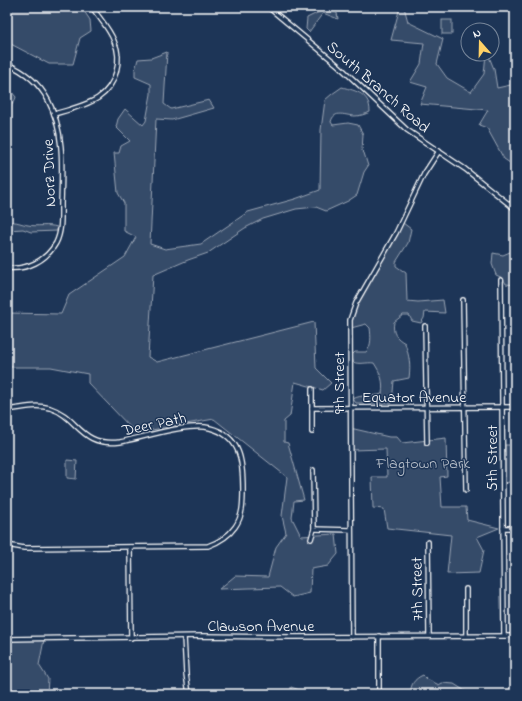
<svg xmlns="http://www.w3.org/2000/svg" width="522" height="701" viewBox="0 0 522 701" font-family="'Indie Flower',sans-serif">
<rect width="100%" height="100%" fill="#1d3557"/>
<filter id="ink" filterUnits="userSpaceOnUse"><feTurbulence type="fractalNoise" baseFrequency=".025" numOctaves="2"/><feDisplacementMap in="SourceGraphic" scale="8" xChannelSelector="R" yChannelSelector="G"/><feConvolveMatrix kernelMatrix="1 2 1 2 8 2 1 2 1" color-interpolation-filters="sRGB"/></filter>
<g filter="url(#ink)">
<g fill="#364b69" stroke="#9aa5b4">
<path d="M7 7H42L62 10 76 9 84 11 90 20 91 31 80 38 73 64H49L7 42Z"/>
<path d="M400 7H404L408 22 443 39 437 64 447 78 471 92 484 74 486 54H488L494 69 497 88 515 84V135L511 141C515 148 518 157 513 165L504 159 487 128 479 125 488 110 420 104 427 87 410 82 421 64 424 43 391 40Z"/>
<path d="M325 9 337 13 338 19 323 13 309 32 306 29 307 18Z"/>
<rect x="442" y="20" width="10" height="14"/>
<path d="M167 52 164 104 171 109 209 100 214 108 172 120 156 119 150 244 165 249 201 244 248 212 295 199 320 190 321 130 325 100 332 94 342 87C357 91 370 94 370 112 366 114 360 116 355 116 346 116 334 109 331 122L333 125 348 123 358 125 363 134 362 151 364 153 368 166 364 172 357 195 348 201 326 211 316 207 296 209 263 219 245 228 208 253 188 260 153 275 148 357 157 362 314 322 316 368 331 383 323 390 295 382 290 416 284 421V442L288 443 304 500 294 501 292 518 301 536 336 534 338 554 328 566 311 569 310 593 293 597 280 587 219 589 235 576 268 577 276 547 286 533 282 516 287 477 214 419 146 431 131 428 88 383V374L51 367H7V313L61 314 69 295 125 257 136 237 124 231V203L118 193 114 153H119L121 146 130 141 116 127 118 119 125 109 143 125 146 121 151 94V84L135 77V70L138 59 151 58Z"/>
<path d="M11 91 16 97C15 101 13 103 11 106 9 110 7 126 9 129L7 130V92Z"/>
<path d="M9 222C17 221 21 224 28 225 37 227 48 224 57 227V231L31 232 23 229 7 230V224Z"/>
<path d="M403 223 411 229 408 243 396 262V266L406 273 407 301 418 302 443 300 445 313 425 312 424 318 421 323 412 321 409 315H403L394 322C392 333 396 338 405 343 409 356 411 364 409 378L394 381 392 403H356L353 399C361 394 373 397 382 394 384 381 381 374 374 363 367 362 359 365 353 362L352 355 355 352H366C372 346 371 336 370 328L366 324 351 328V320L353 312Z"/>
<path d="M510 252 515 254V285L506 284 503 278 496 275 492 264 493 253 503 255Z"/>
<path d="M350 428 389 437H397L402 443 446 438 447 476 440 477 442 507H466L467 520 499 528 477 537 484 550 479 573 447 574 451 535 387 528 384 509 373 508 372 477H387L386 449 351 450Z"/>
<path d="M505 445H515V479L505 484Z"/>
<path d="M67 460 77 461 76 479 67 478Z"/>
<path d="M44 640 39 665 48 679 47 694H7V641Z"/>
<path d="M423 675 427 679 439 685 442 683 454 684 470 694H411C410 685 414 679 423 675Z"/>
<path d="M291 687 308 693 309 694H291Z"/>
</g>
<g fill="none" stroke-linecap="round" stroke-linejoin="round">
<defs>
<g id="minor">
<path d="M268 7 339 66 407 130 465 169 515 209"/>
<path d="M7 64C24 71 39 83 48 100 65 132 62 169 61 204 61 217 62 231 56 243 46 261 27 270 7 268"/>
<path d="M54 114C68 110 85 106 98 98 116 86 123 60 114 41 109 28 99 18 92 7"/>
<path d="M501 280 504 635"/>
<path d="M463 300 466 490"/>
<path d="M425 326 427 443"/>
<path d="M312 408 515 407"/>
<path d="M7 410C21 408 36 404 50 408 79 417 79 447 120 442 142 438 189 422 210 428 241 436 243 462 243 489 243 503 243 516 235 527 228 537 219 542 208 546L24 548 7 545"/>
<path d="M312 432V389"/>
<path d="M503 528H515"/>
<path d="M314 529 351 530"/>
<path d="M311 539 314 529 313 470"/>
<path d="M428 542 429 635"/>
<path d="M130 547 131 638"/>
<path d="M466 589V635"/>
<path d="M379 636V694"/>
<path d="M184 637 186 674 189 694"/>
<path d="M352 637 350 320 356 303 396 233 424 174 439 151"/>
<path d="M7 639 203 636 291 637 515 636"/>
</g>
</defs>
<use href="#minor" stroke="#fff" stroke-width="6"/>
<use href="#minor" stroke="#1d3557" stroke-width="3.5"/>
</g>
</g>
<g text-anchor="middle" stroke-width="3" stroke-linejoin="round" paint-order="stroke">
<g font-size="16" fill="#fff" stroke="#1d3557">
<text transform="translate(379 86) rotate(41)" y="6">South Branch Road</text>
<text transform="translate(48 173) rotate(-92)" y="6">Norz Drive</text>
<text transform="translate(338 383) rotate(-90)" y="6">9th Street</text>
<text x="414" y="402">Equator Avenue</text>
<text transform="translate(154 423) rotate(-12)" y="6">Deer Path</text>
<text transform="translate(491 458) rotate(-90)" y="6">5th Street</text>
<text transform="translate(416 589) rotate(-91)" y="6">7th Street</text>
<text x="261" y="631">Clawson Avenue</text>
</g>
<g font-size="16" fill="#b9c0ca" stroke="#1d3557">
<text x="423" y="468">Flagtown Park</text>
</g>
</g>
<rect width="522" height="701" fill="none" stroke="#1d3557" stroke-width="24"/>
<rect x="12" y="12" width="498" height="677" fill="none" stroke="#fff" stroke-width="1.5" filter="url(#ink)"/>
<g transform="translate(480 42) rotate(340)"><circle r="19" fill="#1d3557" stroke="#77869a"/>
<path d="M0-3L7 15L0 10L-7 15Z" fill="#ffd166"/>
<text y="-6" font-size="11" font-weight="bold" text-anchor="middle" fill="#ffffff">N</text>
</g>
</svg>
